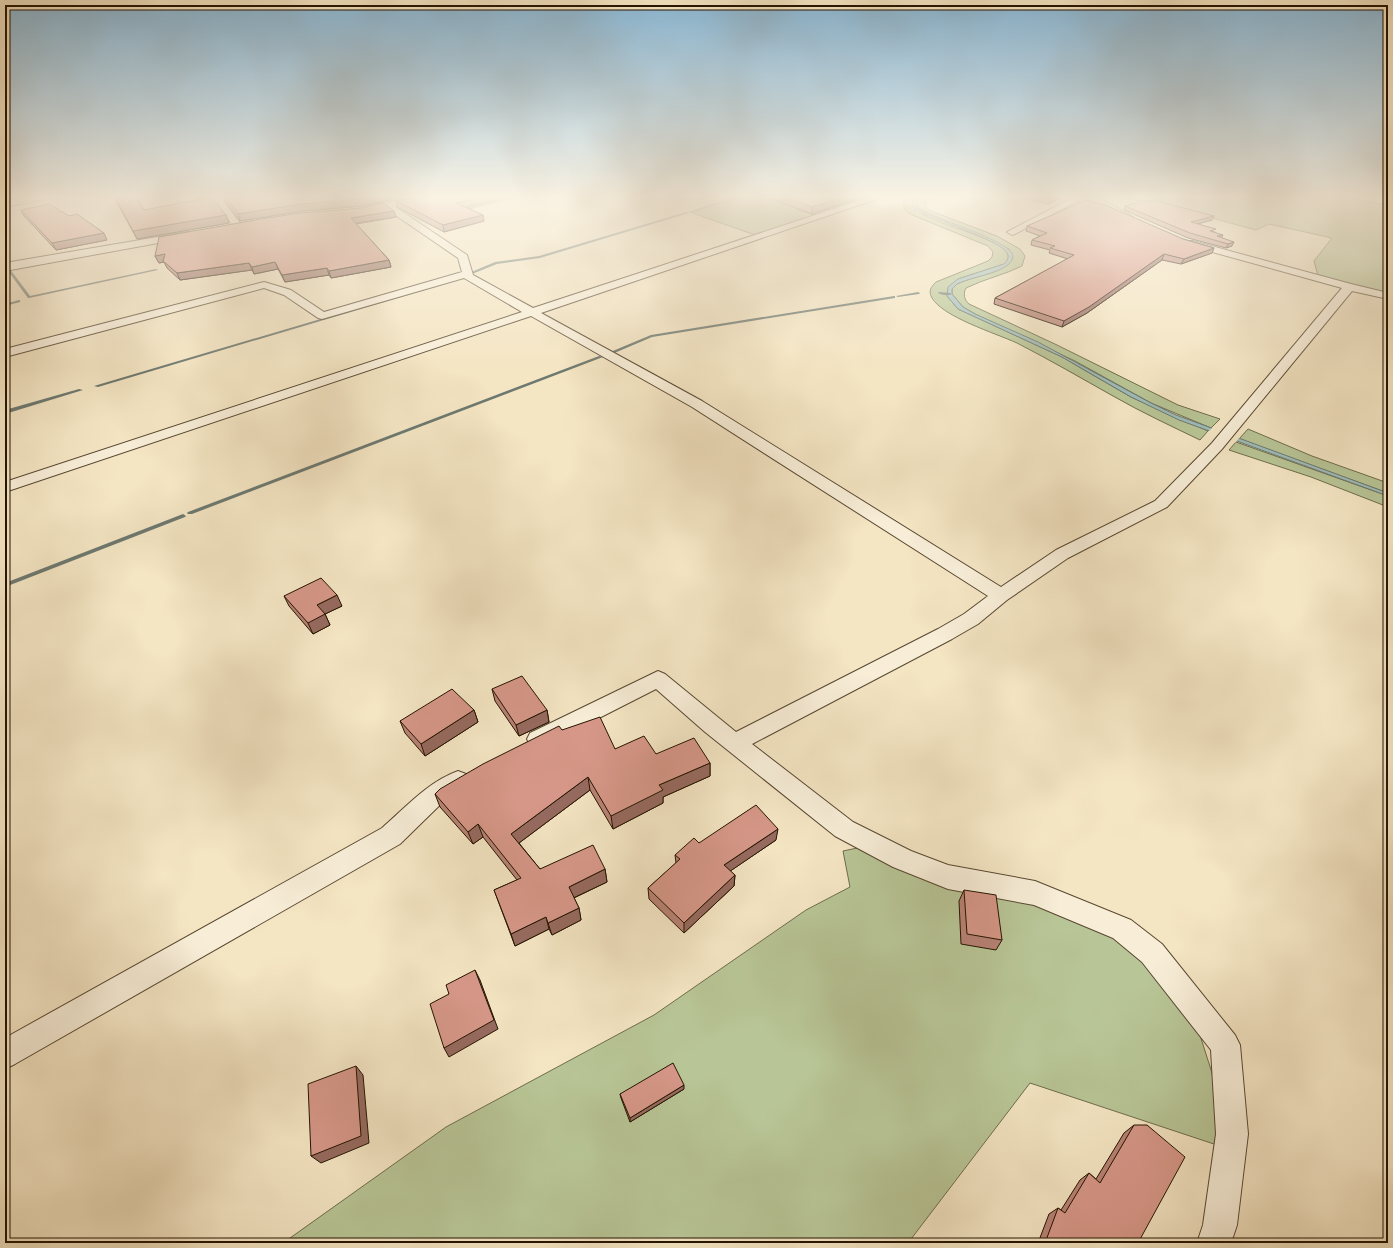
<svg xmlns="http://www.w3.org/2000/svg" width="1393" height="1248" viewBox="0 0 1393 1248" font-family="Vollkorn,serif">
<rect width="100%" height="100%" fill="#f4e5c3"/>
<filter id="stains"><feTurbulence type="fractalNoise" baseFrequency=".005" numOctaves="4"/><feColorMatrix values="0 0 0 0 .2 0 0 0 0 .09 0 0 0 0 .02 0 0 0 .5 -.17"/></filter>
<radialGradient id="worn" r=".72"><stop offset=".6" stop-color="#630" stop-opacity="0"/><stop offset="1" stop-color="#630" stop-opacity=".3"/></radialGradient>
<g fill="#b8c596" stroke="#6e6c4b">
<path d="M739 197H771L811 205 797 210 818 216 758 236 690 212Z"/>
<path d="M907 197H918L912 201C915 205 918 210 921 213 934 224 1008 240 1008 256 1009 259 1006 262 1004 264L958 279 947 296 958 309 1062 357 1131 397 1208 431 1200 440C1171 426 1141 412 1113 396 1081 378 1050 360 1017 343 995 333 943 317 932 298 928 291 931 287 936 282L988 261 992 257 993 252 988 246 910 214 905 210 903 203Z"/>
<path d="M922 197H934L928 200 924 204 927 209 931 211 997 236 1020 249 1025 256 1022 266C1004 275 984 279 966 288 963 293 964 300 969 304L1057 345 1178 405 1220 419 1211 428 1151 403 1075 361 975 314 963 307 952 294V289L957 284C975 275 1000 275 1013 258L1009 249 921 210 917 207 918 200Z"/>
<path d="M1108 197H1349L1388 206V289L1384 292 1318 276 1314 261 1332 238 1269 224 1256 230 1158 203Z"/>
<path d="M1248 429 1312 456 1388 483V493L1239 439Z"/>
<path d="M1236 442 1388 496V507L1311 477 1229 450Z"/>
<path d="M862 847 1021 899 1115 933 1144 956 1198 1029 1220 1098V1146L1030 1083 908 1243H283L446 1127 654 1015 806 910 850 887 843 851Z"/>
</g>
<path fill="#9ebdbb" stroke="#6d7970" d="M918 197H922L918 200 917 207 925 213C941 219 1005 241 1012 253 1014 257 1012 261 1009 264 998 274 971 277 957 284L952 289V294L963 307 975 314 1038 342 1151 403 1176 415 1388 493V496L1179 420 1131 397 1062 357 958 309 947 296 948 287 958 279 1004 264C1007 261 1010 257 1007 253 1001 240 932 219 915 210L912 201Z"/>
<path fill="#f4e5c3" d="M1213 427 1240 437 1235 443 1207 433Z"/>
<g fill="none" stroke-linecap="round" stroke-linejoin="round">
<g fill="#6d7970" fill-rule="evenodd">
<path d="M511 197H517L468 210 466 209Z"/>
<path d="M735 197H740L691 213 688 212Z"/>
<path d="M686 212 689 213 540 258 497 264 472 274 469 273 495 262 539 256Z"/>
<path d="M8 269H10L30 296 156 269 158 270 29 298H28L8 271Z"/>
<path d="M459 278 462 279 98 387 94 386Z"/>
<path d="M918 292 920 293 919 294 898 297 896 296Z"/>
<path d="M939 292 950 293 952 294C949 296 941 295 938 293Z"/>
<path d="M894 296H895V298L652 337 612 354 608 353 651 335Z"/>
<path d="M19 300H20V302L5 306V304Z"/>
<path d="M599 356 603 357 192 514H188L187 513 188 512Z"/>
<path d="M79 389 83 390 5 414V410Z"/>
<path d="M183 514 186 516 185 517 5 587V583Z"/>
</g>
<defs>
<g id="minor">
<path d="M27 197H45L41 200 5 207V201Z"/>
<path d="M211 197H220L240 223 242 225 240 227H234Z"/>
<path d="M870 197H883L541 313 702 401 1001 587 1056 550 1155 501 1212 443 1342 288 1187 245 1185 243 1187 241H1193L1351 284 1388 293V299L1352 291 1222 449 1167 507 1068 558 1007 600 978 624 952 639 752 744 853 822 911 851 948 865 1035 881 1131 920 1162 944 1235 1035 1240 1045 1248 1134 1237 1225 1231 1243H1197L1203 1225 1216 1134 1211 1050 1142 962 1113 938 1034 905 948 889 893 867 835 836 705 732 656 689 546 745 538 748 530 745 527 739 530 733 658 671 665 674 736 732 938 629 964 614 988 596 692 407 531 316 5 492V482L522 312 464 278 322 319 318 318 284 295 264 288 5 357V349L264 282 291 290 324 312 462 272 458 258 385 208 384 206 385 204H391L467 255 473 275 533 308Z"/>
<path d="M1074 197H1085L1015 234 1012 235 1007 232Z"/>
<path d="M1087 197H1098L1133 217 1129 220 1126 219Z"/>
<path d="M458 771 466 774 469 781 466 788 444 801 400 844 15 1064 5 1069V1038L382 828C406 807 428 782 458 771Z"/>
</g>
<g id="tertiary">
<path d="M411 197H428L426 199 388 209 357 214 352 211C355 207 401 200 411 197Z"/>
<path d="M187 232 191 233 192 235 191 237 5 271V263Z"/>
</g>
</defs>
<use href="#minor" stroke="#584831" stroke-width="2"/>
<use href="#tertiary" stroke="#584831" stroke-width="2"/>
<use href="#minor" fill="#f8eed8" fill-rule="evenodd"/>
<use href="#tertiary" fill="#f8eed8" fill-rule="evenodd"/>
</g>
<g fill="#b88275" stroke="#241400">
<path d="M114 197H136L144 210 226 215 229 223 137 239Z"/>
<path d="M224 197H400L363 206 303 211 240 221 225 202Z"/>
<path d="M507 197 466 208 483 215 484 221 444 232 397 207 396 201Z"/>
<path d="M765 197H863L812 214Z"/>
<path d="M1018 197H1061L1049 204Z"/>
<path d="M1384 197H1388V200Z"/>
<path d="M1125 206 1212 220 1198 224 1215 232 1232 246 1226 248 1188 238 1124 210Z"/>
<path d="M21 210 107 240 56 250 24 216Z"/>
<path d="M394 211 396 217 356 224 389 260 391 267 331 278 329 275 285 282 278 269 254 274 252 270 180 280 167 268 164 262 159 263 155 256Z"/>
<path d="M1027 226 1183 239 1214 248 1212 253 1181 264 1162 260 1087 313 1062 327 994 304 995 298 1068 259 1049 253 1050 250 1031 245 1032 240 1040 236 1026 231Z"/>
<path d="M284 596 342 606 325 614 330 625 313 634 289 606Z"/>
<path d="M492 689 547 710 549 722 519 736 495 701Z"/>
<path d="M474 710 478 722 425 756 405 733 400 721Z"/>
<path d="M562 730 615 749 656 754 710 763V776L663 797V803L613 829 590 790 519 843 540 869H605L607 882 574 898 579 908 581 920 552 935 549 929 515 946 494 890 517 880 483 837 473 844 440 807 435 794Z"/>
<path d="M776 840 730 871 735 875 734 886 684 933 649 899 648 888 676 863 675 855 699 843Z"/>
<path d="M964 890 1002 940 996 950 961 944 959 901Z"/>
<path d="M684 1089 630 1122 621 1098 620 1094Z"/>
<path d="M1134 1125 1138 1243H1038L1049 1214 1058 1208 1061 1210 1080 1180 1089 1173 1096 1179 1124 1133Z"/>
</g>
<g fill="#966a5f" stroke="#241400">
<path d="M370 197H400L363 206 303 211 240 221 238 214 301 204Z"/>
<path d="M481 197H507L457 210 456 203Z"/>
<path d="M844 197H863L812 214V207Z"/>
<path d="M1051 197H1061L1049 204 1051 198Z"/>
<path d="M394 211 396 217 352 224 351 218Z"/>
<path d="M226 215 229 223 137 239 133 231Z"/>
<path d="M483 215 484 221 444 232 443 225Z"/>
<path d="M1214 216 1212 220 1189 226 1191 222Z"/>
<path d="M104 233 107 240 56 250 52 243Z"/>
<path d="M1223 235 1221 239 1217 236Z"/>
<path d="M1234 242 1232 246 1226 248 1228 244Z"/>
<path d="M1214 248 1212 253 1181 264 1184 259Z"/>
<path d="M165 254 163 261 164 262 159 263 155 256Z"/>
<path d="M1164 254 1162 260 1087 313 1062 327 1064 321Z"/>
<path d="M389 260 391 267 331 278 329 271Z"/>
<path d="M275 262 278 269 254 274 252 267Z"/>
<path d="M249 263 252 270 180 280 177 273Z"/>
<path d="M327 268 329 275 285 282 282 275Z"/>
<path d="M337 595 342 606 325 614 330 625 313 634 308 623 317 605Z"/>
<path d="M474 710 478 722 425 756 421 744Z"/>
<path d="M547 710 549 722 519 736 516 725Z"/>
<path d="M710 763V776L663 797V803L613 829 611 816 659 785Z"/>
<path d="M588 777 590 790 515 846 511 834Z"/>
<path d="M478 824 483 837 473 844 468 832Z"/>
<path d="M778 829 776 840 723 876 724 865Z"/>
<path d="M605 869 607 882 571 899 569 887Z"/>
<path d="M735 875 734 886 684 933V923Z"/>
<path d="M579 908 581 920 552 935 548 923Z"/>
<path d="M546 917 549 929 515 946 511 934Z"/>
<path d="M475 970 480 980 498 1029 449 1057 444 1048Z"/>
<path d="M356 1066 363 1075 369 1143 321 1163 311 1156Z"/>
<path d="M684 1085V1089L630 1122V1118Z"/>
</g>
<g fill="#d69788" stroke="#241400">
<path d="M115 197H136L144 210 212 197 226 215 133 231Z"/>
<path d="M225 197H370L361 199 301 204 238 214Z"/>
<path d="M412 197H481L456 203 483 215 443 225 396 201Z"/>
<path d="M783 197H844L812 207Z"/>
<path d="M1086 200 1108 206 1183 239 1214 248 1184 259 1164 254 1089 307 1064 321 995 298 1074 255 1050 248 1055 246 1032 240 1047 233 1027 226Z"/>
<path d="M1142 201H1157L1214 216 1191 222 1216 229 1210 231 1223 235 1217 236 1234 242 1228 244 1190 233 1125 206Z"/>
<path d="M383 203 394 211 351 218 389 260 329 271 327 268 282 275 275 262 252 267 249 263 177 273 163 261 165 254 155 256 159 237 267 218 301 213 362 208Z"/>
<path d="M49 204 69 216 77 214 104 233 52 243 21 210Z"/>
<path d="M321 578 337 595 317 605 325 614 308 623 284 596Z"/>
<path d="M522 676 547 710 516 725 492 689Z"/>
<path d="M452 689 474 710 421 744 400 721Z"/>
<path d="M600 717 615 749 644 736 656 754 694 738 710 763 659 785 663 790 611 816 588 777 511 834 540 869 593 845 605 869 569 887 579 908 548 923 546 917 511 934 494 890 521 878 478 824 468 832 435 794 440 789 483 764 559 726 562 730Z"/>
<path d="M756 805 778 829 724 865 735 875 684 923 648 888 680 859 675 855 694 838 699 843Z"/>
<path d="M964 890 996 895 1002 940 967 934Z"/>
<path d="M475 970 494 1020 444 1048 430 1004 449 994 446 985Z"/>
<path d="M673 1063 684 1085 630 1118 620 1094Z"/>
<path d="M356 1066 361 1136 311 1156 308 1084Z"/>
<path d="M1134 1125H1147L1185 1157 1138 1243H1045L1058 1208 1065 1213 1089 1173 1100 1183Z"/>
</g>
<linearGradient id="sky" x2="0" y2="1"><stop stop-color="#8ab8d6"/><stop offset="0.53" stop-color="#faf3e4"/><stop offset="1" stop-color="#faf3e4" stop-opacity="0"/></linearGradient>
<rect width="1393" height="372" fill="url(#sky)"/>
<rect width="1393" height="1248" fill="none" stroke="#f4e5c3" stroke-width="20"/>
<rect x="6" y="6" width="1381" height="1236" fill="none" stroke="#241400" stroke-width="2"/>
<rect x="10" y="10" width="1373" height="1228" fill="none" stroke="#241400"/>
<rect width="100%" height="100%" filter="url(#stains)"/>
<rect width="100%" height="100%" fill="url(#worn)"/>
</svg>
